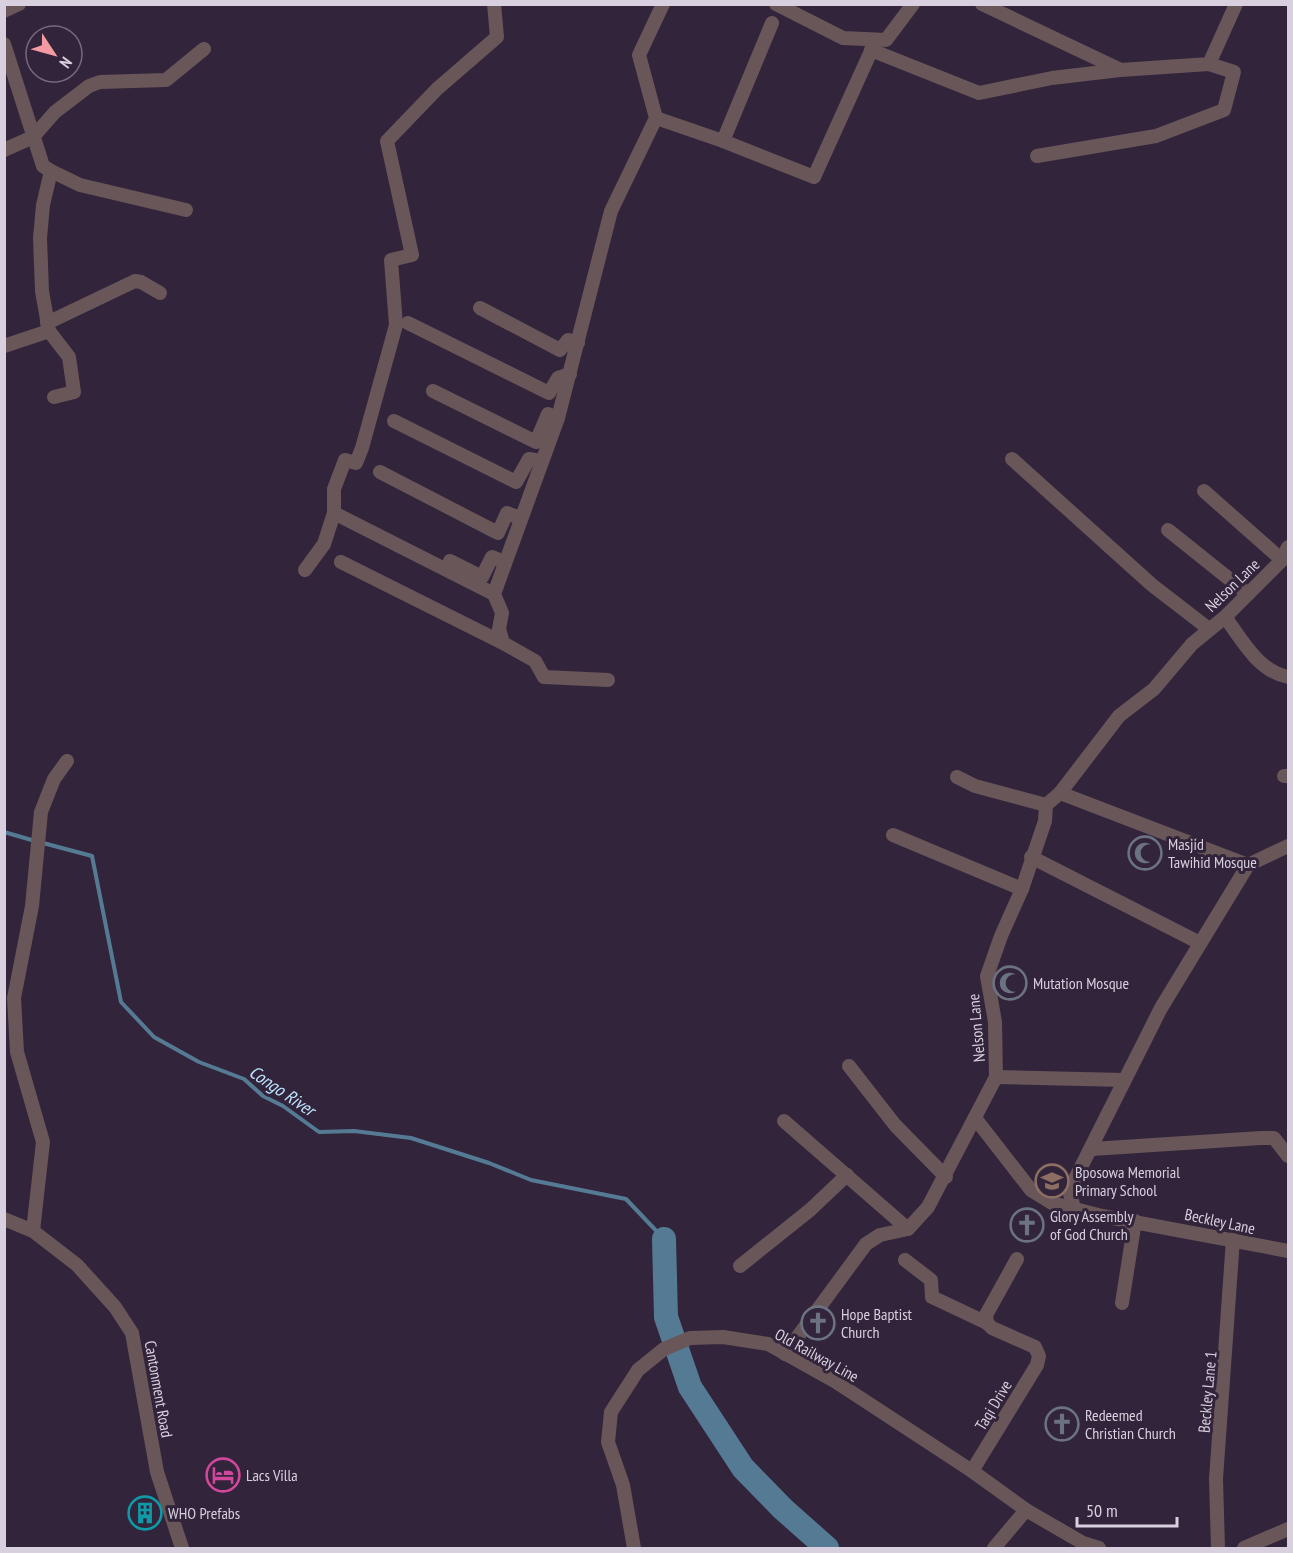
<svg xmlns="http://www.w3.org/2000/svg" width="1293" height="1553" viewBox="0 0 1293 1553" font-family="'PT Sans Narrow',sans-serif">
<rect width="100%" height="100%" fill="#32243b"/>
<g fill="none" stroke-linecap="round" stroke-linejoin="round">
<g stroke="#557b94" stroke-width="4">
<path d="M4 832 35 841"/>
<path d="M43 843 92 856 121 1002 154 1037 199 1062 244 1079 263 1096 283 1106 319 1132 354 1131 411 1138 489 1163 531 1180 626 1199 664 1239"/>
</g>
<path stroke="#557b94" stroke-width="24" d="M664 1239 666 1317 690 1387 743 1468 783 1509 827 1548"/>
<g stroke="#695659" stroke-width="14">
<path d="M776 4 843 38 886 40 913 4"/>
<path d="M982 4 1121 70 1209 64 1236 4"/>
<path d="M4 11 19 4"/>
<path d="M4 44 43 166 51 171 43 205 40 238 42 291 49 331 69 357 74 392 54 397"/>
<path d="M871 50 979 93 1052 78 1120 70"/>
<path d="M656 118 723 141 814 177 876 40"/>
<path d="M723 141 772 23"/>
<path d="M4 150 33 137 55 112 89 86 100 82 166 80 204 49"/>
<path d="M1037 156 1156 136 1224 110 1234 72 1209 64"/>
<path d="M51 171 80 185 186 210"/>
<path d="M480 308 560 350 568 340 578 343"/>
<path d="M47 323 135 281 141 282 160 293"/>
<path d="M408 323 549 393 558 378 570 374"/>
<path d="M4 346 49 331"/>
<path d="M433 391 536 442 548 414 558 418"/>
<path d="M394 421 516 482 529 459 540 461"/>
<path d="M1012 459 1152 585 1209 629"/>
<path d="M380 472 498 533 507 513 520 518"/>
<path d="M1204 491 1282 560"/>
<path d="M334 513 494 594"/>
<path d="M1168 530 1248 594"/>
<path d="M450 561 482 577 492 557 504 562"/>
<path d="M341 562 503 643"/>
<path d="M305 570 324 544 334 513V489L345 460 356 463 362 448 396 325 391 260 412 255 387 141 437 89 497 37 494 4"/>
<path d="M1225 617C1243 641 1258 671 1288 677"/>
<path d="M608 680 544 677 535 661 503 643 499 629 502 613 494 594 558 418 611 211 656 118 639 55 663 4"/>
<path d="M1284 776H1288"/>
<path d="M957 777 975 786 1046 805"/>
<path d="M1060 793 1248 865 1288 846"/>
<path d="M893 835 1022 889"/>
<path d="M1031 857 1198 942"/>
<path d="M849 1066 895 1125 946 1177"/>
<path d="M996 1077 1124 1080"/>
<path d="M975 1118 1031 1190 1052 1203 1102 1216 1288 1251"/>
<path d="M784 1121 908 1229"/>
<path d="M1092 1149 1261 1138H1274L1288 1156"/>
<path d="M1074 1208 1070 1194 1072 1185 1161 1008 1248 865"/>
<path d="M4 1219 33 1231 77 1265 115 1307 132 1333 157 1472 182 1548"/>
<path d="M33 1231 43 1142 17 1052 14 998 32 906 41 812 54 779 67 761"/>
<path d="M905 1260 931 1280 932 1297 987 1323"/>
<path d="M740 1266 810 1210 847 1175"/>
<path d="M1122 1303 1135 1221"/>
<path d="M785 1354 866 1244 880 1235 908 1229 928 1207 996 1077 995 1022 987 976 1001 936 1022 889 1045 821 1046 805 1060 793 1119 716 1154 689 1192 644 1225 617 1282 560 1288 547"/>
<path d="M972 1471 1037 1365 1039 1356 1035 1347 992 1328 987 1323 986 1315 1017 1259"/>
<path d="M634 1548 623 1485 608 1442 611 1412 638 1370 664 1349 690 1338 723 1337 768 1344 836 1382 972 1471 1026 1510 1083 1543 1099 1548"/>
<path d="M994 1548 1026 1510"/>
<path d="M1218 1548 1216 1479 1233 1239"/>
<path d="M1244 1548 1288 1529"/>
</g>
</g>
<defs>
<symbol id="mosque-ring" viewBox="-11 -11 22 22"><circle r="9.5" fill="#32243b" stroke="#6b7280" stroke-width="1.5"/><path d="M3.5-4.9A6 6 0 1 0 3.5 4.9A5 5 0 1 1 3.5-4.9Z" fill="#6b7280"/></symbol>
<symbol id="school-ring" viewBox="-11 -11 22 22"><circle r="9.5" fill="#32243b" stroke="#8d6e63" stroke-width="1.5"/><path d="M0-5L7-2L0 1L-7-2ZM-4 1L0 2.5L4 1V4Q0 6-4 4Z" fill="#8d6e63"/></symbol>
<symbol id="church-ring" viewBox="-11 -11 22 22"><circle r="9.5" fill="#32243b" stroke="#6b7280" stroke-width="1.5"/><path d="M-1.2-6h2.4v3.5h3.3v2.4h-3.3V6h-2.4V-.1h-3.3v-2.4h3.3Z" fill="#6b7280"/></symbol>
<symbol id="hotel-ring" viewBox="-11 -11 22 22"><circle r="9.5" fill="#32243b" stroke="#d1479c" stroke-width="1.5"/><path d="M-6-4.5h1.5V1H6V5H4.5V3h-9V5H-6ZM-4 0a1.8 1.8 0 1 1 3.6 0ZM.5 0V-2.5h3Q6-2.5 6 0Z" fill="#d1479c"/></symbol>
<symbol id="building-ring" viewBox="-11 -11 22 22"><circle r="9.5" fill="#32243b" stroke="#0f9aa8" stroke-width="1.5"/><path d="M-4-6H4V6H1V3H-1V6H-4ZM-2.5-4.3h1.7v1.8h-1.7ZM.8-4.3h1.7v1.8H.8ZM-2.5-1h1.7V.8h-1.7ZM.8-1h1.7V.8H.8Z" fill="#0f9aa8"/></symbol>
</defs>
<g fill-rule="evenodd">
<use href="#mosque-ring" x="1126" y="834" width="38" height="38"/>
<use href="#mosque-ring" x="991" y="964" width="38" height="38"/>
<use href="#school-ring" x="1033" y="1162" width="38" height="38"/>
<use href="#church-ring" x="1008" y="1206" width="38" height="38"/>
<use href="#church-ring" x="799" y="1304" width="38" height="38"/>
<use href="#church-ring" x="1043" y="1405" width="38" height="38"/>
<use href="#hotel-ring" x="204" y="1456" width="38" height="38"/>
<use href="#building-ring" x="126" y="1494" width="38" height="38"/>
</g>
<g text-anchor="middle" stroke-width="6" stroke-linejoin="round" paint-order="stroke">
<g font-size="16" fill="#d8d0df" stroke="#32243b">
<text transform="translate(1232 585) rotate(-44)" y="6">Nelson Lane</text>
<text transform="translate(976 1028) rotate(-95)" y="6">Nelson Lane</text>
<text transform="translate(1220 1221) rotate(12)" y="6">Beckley Lane</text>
<text transform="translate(817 1355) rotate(29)" y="6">Old Railway Line</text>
<text transform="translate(159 1389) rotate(80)" y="6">Cantonment Road</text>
<text transform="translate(1207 1392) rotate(-85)" y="6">Beckley Lane 1</text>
<text transform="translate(993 1405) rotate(-59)" y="6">Taqi Drive</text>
</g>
<g font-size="16" fill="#d8d0df" stroke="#32243b" text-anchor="start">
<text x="1168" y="850">Masjid<tspan x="1168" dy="18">Tawihid Mosque</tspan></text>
<text x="1033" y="989">Mutation Mosque</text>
<text x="1075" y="1178">Bposowa Memorial<tspan x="1075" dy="18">Primary School</tspan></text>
<text x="1050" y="1222">Glory Assembly<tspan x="1050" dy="18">of God Church</tspan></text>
<text x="841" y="1320">Hope Baptist<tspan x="841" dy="18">Church</tspan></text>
<text x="1085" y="1421">Redeemed<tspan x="1085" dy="18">Christian Church</tspan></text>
<text x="246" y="1481">Lacs Villa</text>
<text x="168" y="1519">WHO Prefabs</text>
</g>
<g font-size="18" font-style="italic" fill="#bde2fc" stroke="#32243b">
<text transform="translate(282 1091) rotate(34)" y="6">Congo River</text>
</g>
</g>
<rect width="1293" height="1553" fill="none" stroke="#d8d0df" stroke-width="12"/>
<g transform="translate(54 54) rotate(126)"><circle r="28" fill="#32243b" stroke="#74697d" stroke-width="1.5"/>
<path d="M0-4.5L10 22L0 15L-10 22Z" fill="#f49aa2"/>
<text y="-9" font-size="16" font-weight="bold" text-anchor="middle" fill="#d8d0df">N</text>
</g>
<path d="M1077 1517v9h100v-9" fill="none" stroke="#d8d0df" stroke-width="3"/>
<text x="1086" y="1517" font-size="18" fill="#d8d0df" stroke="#32243b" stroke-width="4.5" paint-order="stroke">50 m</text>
</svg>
